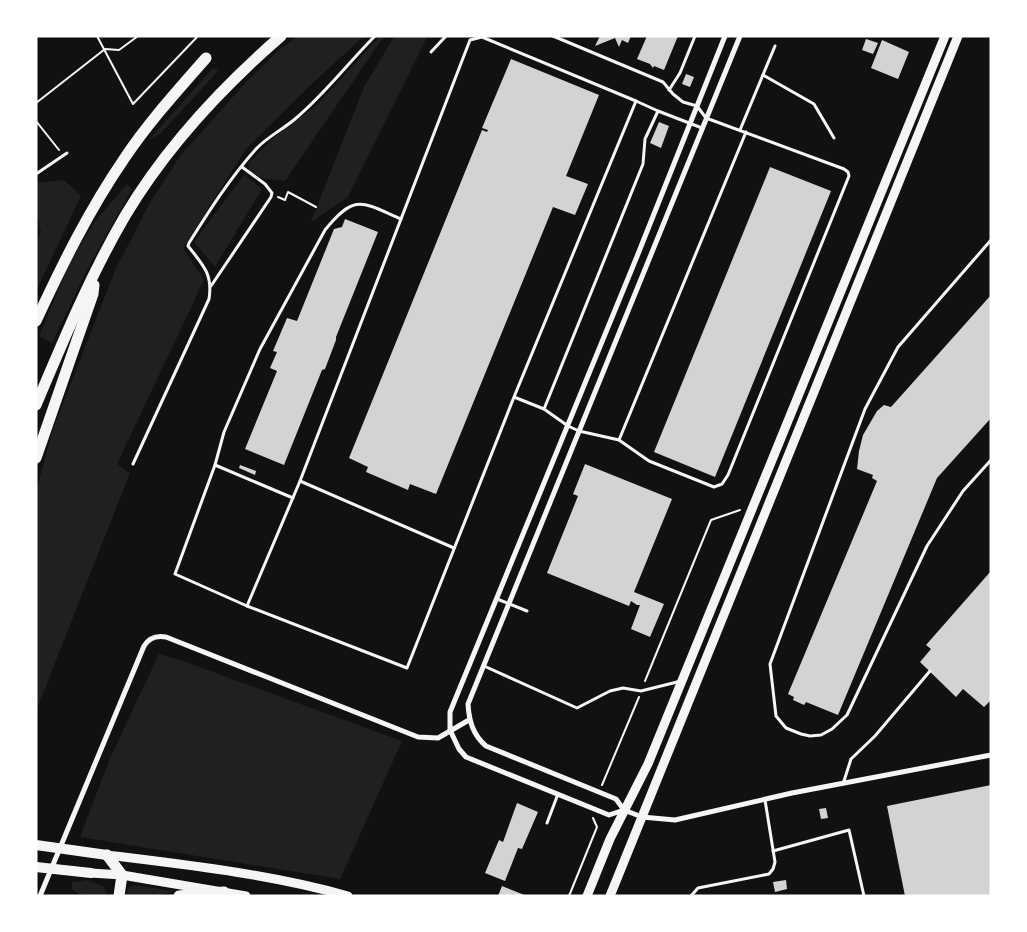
<svg xmlns="http://www.w3.org/2000/svg" width="1027" height="932" viewBox="0 0 1027 932" font-family="'Work Sans',sans-serif">
<rect width="100%" height="100%" fill="#111"/>
<g fill="#202020">
<path d="M298 36H364L316 80 246 149 183 248 204 280 117 464 130 473 36 711V492L53 429 116 268 151 201 180 156 249 79 279 50Z"/>
<path d="M380 36H384L285 181 261 178 249 171V163L273 138 316 106Z"/>
<path d="M429 36 426 39 348 197 311 222 364 87 394 37Z"/>
<path d="M213 68 218 71 161 133 148 141Z"/>
<path d="M244 175 262 189 215 267 194 242Z"/>
<path d="M64 180 81 196 36 291V241L41 232 36 213 37 183Z"/>
<path d="M127 184 132 189 89 266 52 343 39 336 69 265 93 224Z"/>
<path d="M159 654 183 661 402 741 340 879 80 837 110 758Z"/>
<path d="M88 880 104 887 108 896H82L72 889V882Z"/>
<path d="M134 885 173 891 156 896H126L128 888Z"/>
</g>
<g fill="#d3d3d3">
<path d="M600 36H631L628 43 622 40 619 47 615 38 595 46Z"/>
<path d="M647 36H678L664 70 654 66 653 68 650 64 637 59Z"/>
<path d="M866 39 878 43 873 54 862 50Z"/>
<path d="M882 40 909 52 898 79 871 68Z"/>
<path d="M511 59 599 95 566 176 588 184 575 215 553 207 436 494 410 484 408 490 366 472 368 467 349 458 482 130 487 132 488 130 482 128Z"/>
<path d="M686 74 694 77 690 87 682 84Z"/>
<path d="M659 122 669 126 661 148 650 143Z"/>
<path d="M770 167 831 191 715 477 654 452Z"/>
<path d="M345 219 378 232 336 337V340L325 369 322 370 284 465 245 449 277 371 270 368 277 352 273 351 287 318 297 321 334 229 342 227Z"/>
<path d="M991 295V418L937 478 838 715 806 702 804 705 793 700 794 697 788 694 877 481 872 478 873 475 857 469 859 451 863 435 877 411 884 405 891 407Z"/>
<path d="M585 464 672 499 634 592 664 604 650 637 631 629 640 605H637L631 601 629 606 547 573 578 496 573 494Z"/>
<path d="M240 465 256 471 255 475 239 468Z"/>
<path d="M991 571V700L984 707 963 689 956 697 920 662 931 649 926 645Z"/>
<path d="M991 785V896H905L887 806Z"/>
<path d="M517 803 538 812 522 849 518 848 505 881 485 873 499 840 503 842Z"/>
<path d="M826 808 828 818 821 819 819 809Z"/>
<path d="M786 880 787 889 775 892 773 882Z"/>
<path d="M502 886 527 896H498Z"/>
</g>
<g fill="none" stroke-linecap="round" stroke-linejoin="round">
<g stroke="#f5f5f5" stroke-width="2">
<path d="M97 36 133 104 198 36"/>
<path d="M36 103 105 49 119 50 138 36"/>
<path d="M36 121 59 150"/>
<path d="M278 197 285 200 288 192 316 207"/>
<path d="M645 681 711 520 740 510"/>
<path d="M602 785 639 697"/>
<path d="M569 896 597 827 593 818"/>
</g>
<g stroke="#f5f5f5" stroke-width="3">
<path d="M553 36 663 82 673 94 683 102 697 106 706 118 844 169 848 172 849 176 728 475 722 484 714 487 649 461 619 440 746 132"/>
<path d="M431 52 446 36"/>
<path d="M763 75 814 104 834 138"/>
<path d="M669 90 680 73 695 36"/>
<path d="M636 101 658 111"/>
<path d="M740 130 775 46"/>
<path d="M36 174 67 153"/>
<path d="M991 240 898 347 865 409 770 664 776 716 786 728 801 734 810 736 821 735 832 729 847 715 927 546 963 491 991 460"/>
<path d="M211 286 271 197 272 193 265 184 242 167"/>
<path d="M514 397 407 668 247 606 300 481 470 40 482 37 636 101 514 397 544 409"/>
<path d="M619 440 579 431 568 426 544 409 643 164 645 139 658 111 702 128"/>
<path d="M133 464 209 299C213 274 203 265 188 246L189 243C209 211 230 178 256 149 267 137 282 130 295 119 324 95 348 63 375 36"/>
<path d="M215 465 293 498"/>
<path d="M300 481 454 548"/>
<path d="M497 599 527 611"/>
<path d="M247 606 175 574 215 465 224 432 260 349 325 230C355 193 362 202 401 219"/>
<path d="M484 666 577 708 610 691 623 688 641 691 681 681"/>
<path d="M843 784 851 759 875 736 930 671"/>
<path d="M547 823 558 794"/>
<path d="M773 851 849 830 864 896"/>
<path d="M691 896 698 888 769 874 773 869 775 862 765 800"/>
</g>
<g stroke="#f5f5f5" stroke-width="5">
<path d="M624 810 609 815 466 757 459 749 450 730V712L638 254 725 36"/>
<path d="M624 810 616 799 486 746C473 735 469 721 468 704L740 36"/>
<path d="M624 810 642 817 675 820 792 793 991 755"/>
<path d="M40 896 144 646C149 638 156 635 166 637L418 737 438 738 469 720"/>
</g>
<g stroke="#f5f5f5" stroke-width="9">
<path d="M107 855C188 865 270 874 348 896"/>
<path d="M91 873 122 875 246 896"/>
<path d="M587 896 610 839 648 764 945 36"/>
<path d="M610 896 958 36"/>
</g>
<g stroke="#f5f5f5" stroke-width="10">
<path d="M36 845 107 855"/>
<path d="M36 867 91 873"/>
</g>
<g stroke="#f5f5f5" stroke-width="11">
<path d="M36 321C62 265 89 210 124 159 148 123 177 91 206 58"/>
<path d="M36 405C63 341 90 276 125 216 166 147 220 89 281 36"/>
<path d="M36 458 93 294 94 285"/>
<path d="M107 855 122 875 119 896"/>
<path d="M179 896 224 892"/>
</g>
</g>
<rect width="1027" height="932" fill="none" stroke="#ffffff" stroke-width="75"/>
</svg>
